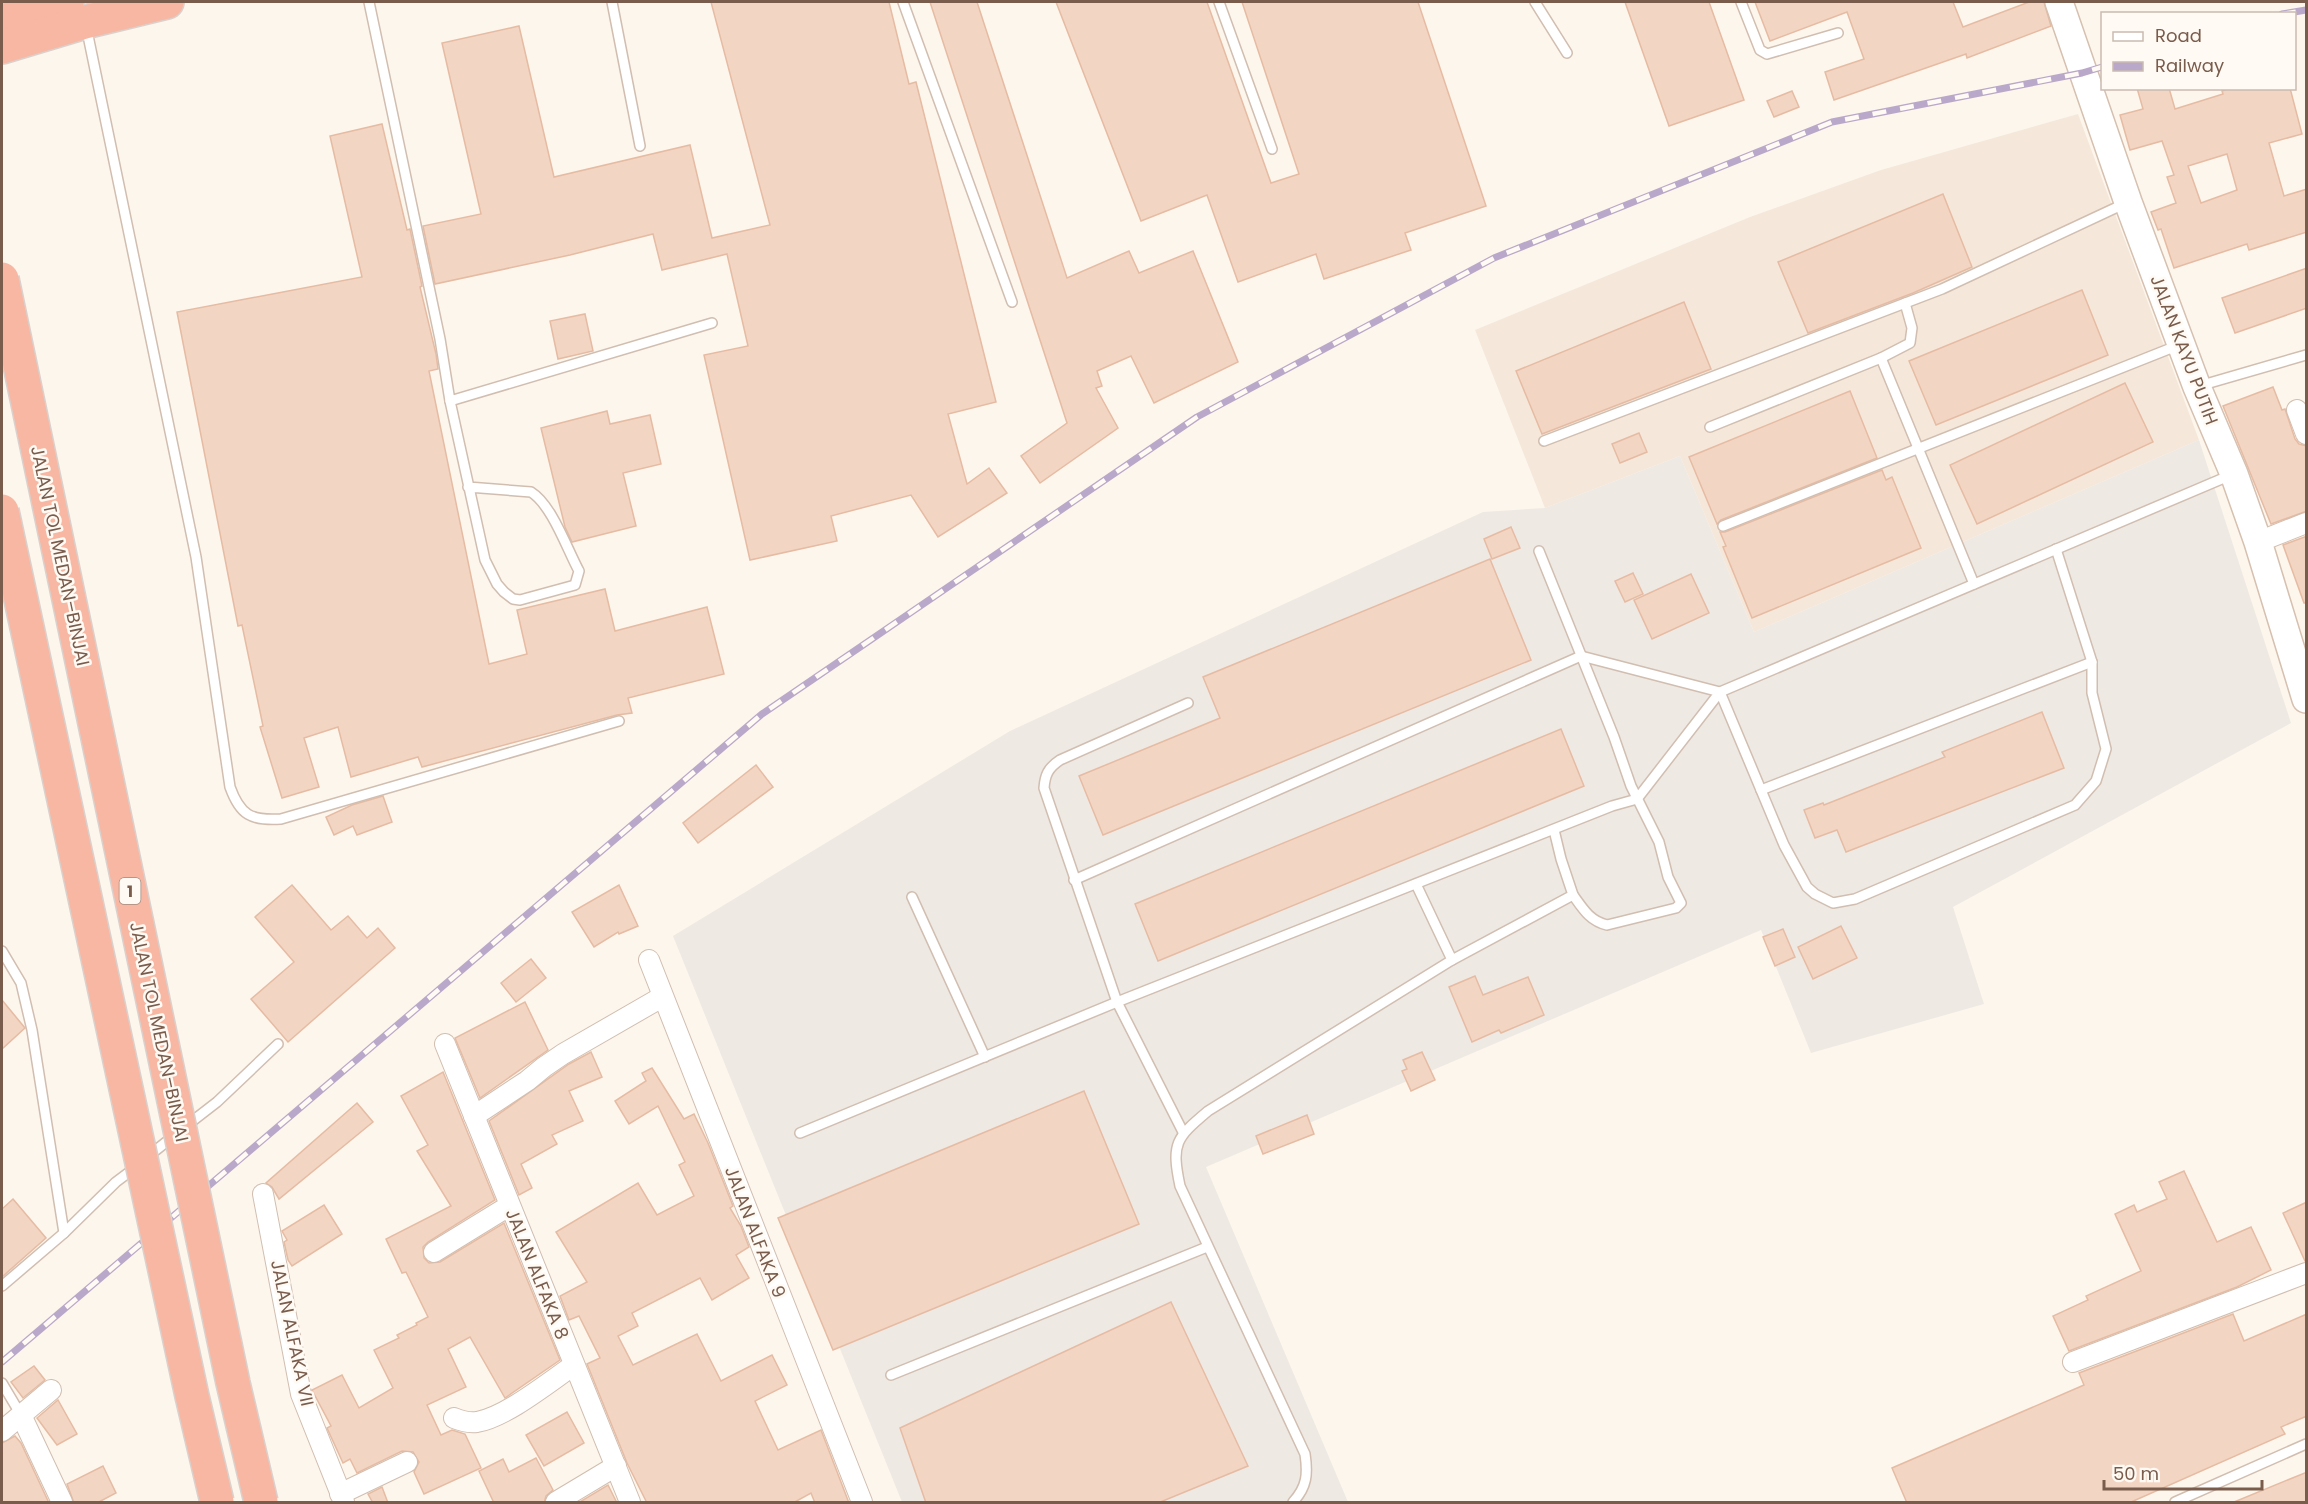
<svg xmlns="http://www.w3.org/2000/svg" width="2308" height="1504" viewBox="0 0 2308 1504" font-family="Poppins,sans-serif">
<rect width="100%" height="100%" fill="#fdf6ec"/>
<path fill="#f5e8da" d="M2078 114 2199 440 1754 632 1680 456 1545 508 1475 330 1750 217 1881 170Z"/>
<path fill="#efe9e4" d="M2199 440 2291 723 1953 907 1984 1004 1811 1053 1761 930 1206 1167 1348 1502H902L673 936 1010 731 1483 512 1545 508 1680 456 1754 632Z"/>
<g fill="#f3d5c3" stroke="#e6bba3" stroke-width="1.5" fill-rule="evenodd">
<path d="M711 2H889L909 84 916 82 996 402 948 414 967 484 989 468 1007 493 938 537 911 495 831 516 837 541 750 560 704 355 748 346 727 254 662 270 653 234 570 255 435 284 423 226 481 214 442 43 519 26 554 177 690 145 712 238 770 225Z"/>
<path d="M930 2H977L1067 278 1129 251 1139 273 1193 251 1238 362 1154 403 1131 356 1097 371 1102 386 1096 388 1118 428 1040 483 1021 456 1067 423Z"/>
<path d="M1056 2H1207L1271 183 1299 174 1242 2H1418L1486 206 1405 233 1411 250 1324 279 1316 254 1238 282 1207 195 1141 221Z"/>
<path d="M1625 2H1709L1744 100 1669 126Z"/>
<path d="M1755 2H1953L1963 27 2029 2H2044L2051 26 1967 58 1966 54 1834 100 1825 72 1864 59 1847 12 1770 41Z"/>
<path d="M2137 88H2169L2175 109 2223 94 2222 91 2231 88H2290L2302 134 2269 143 2284 196 2307 189V232L2249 250 2247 244 2174 268 2161 229 2158 230 2151 212 2176 203 2167 177 2174 175 2162 141 2130 150 2120 115 2143 109ZM2227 154 2237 190 2201 203 2188 166Z"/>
<path d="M1792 91 1799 107 1774 117 1767 101Z"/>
<path d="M382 124 407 230 410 229 422 286 420 287 436 354 438 369 429 371 489 664 527 654 517 610 605 589 615 631 707 607 724 674 628 698 632 713 617 715 422 767 418 757 351 777 338 727 304 738 319 787 282 798 260 727 263 726 242 625 238 626 177 312 362 277 330 136Z"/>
<path d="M1943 194 1972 267 1913 293 1808 333 1778 262Z"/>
<path d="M2307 268V308L2235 333 2222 298Z"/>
<path d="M2082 290 2108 355 1936 425 1909 361Z"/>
<path d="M1684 302 1711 369 1542 434 1516 371Z"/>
<path d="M585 314 593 351 558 359 550 321Z"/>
<path d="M2125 383 2153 442 1977 524 1950 465Z"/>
<path d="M2273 387 2282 410 2285 409 2295 439 2299 444 2307 446V511L2271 524 2223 406Z"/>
<path d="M1850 391 1877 458 1721 520 1717 524 1689 457Z"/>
<path d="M607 411 610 424 650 415 661 464 623 473 636 526 572 542 565 527 541 428Z"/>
<path d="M1639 433 1647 452 1620 463 1612 444Z"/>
<path d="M1882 470 1886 480 1892 477 1921 548 1752 618 1723 547 1726 546 1720 532H1725Z"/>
<path d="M1511 527 1520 548 1492 559 1484 539Z"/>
<path d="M2307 536V603H2304L2283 545Z"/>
<path d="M1490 559 1531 660 1103 835 1079 776 1220 718 1203 677Z"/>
<path d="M1633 573 1643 594 1625 602 1615 581Z"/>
<path d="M1691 574 1709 613 1652 639 1634 600Z"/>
<path d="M2042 712 2064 768 1846 852 1837 830 1815 838 1804 810 1823 803 1824 805 1945 757 1942 752Z"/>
<path d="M1561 729 1584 786 1158 961 1135 904Z"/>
<path d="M756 765 773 787 698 843 683 823Z"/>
<path d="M383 796 392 822 357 835 353 826 334 835 326 817 352 805Z"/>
<path d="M292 885 331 930 348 916 367 938 378 928 395 948 288 1042 251 999 294 962 255 917Z"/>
<path d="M619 885 638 926 619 934 618 932 594 947 572 912Z"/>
<path d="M1841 926 1857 958 1813 979 1798 947Z"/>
<path d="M1783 929 1795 957 1775 966 1763 937Z"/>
<path d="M531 959 546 978 516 1002 501 983Z"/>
<path d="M1475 976 1483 995 1528 977 1544 1015 1501 1033 1499 1030 1472 1042 1449 987Z"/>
<path d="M2 1000 25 1028 2 1049Z"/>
<path d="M525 1002 548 1050 480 1098 455 1038Z"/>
<path d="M591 1052 602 1077 569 1091 583 1121 552 1135 557 1144 521 1164 532 1188 519 1195 489 1121 569 1064Z"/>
<path d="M1422 1052 1435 1080 1411 1091 1402 1071 1407 1069 1403 1060Z"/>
<path d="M652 1068 684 1119 694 1114 708 1143 733 1206 730 1208 741 1226 749 1247 736 1255 749 1278 712 1300 700 1278 632 1313 638 1326 618 1336 633 1365 697 1334 721 1381 772 1355 787 1385 755 1401 778 1450 821 1430 849 1503H815L811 1493 793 1503H647L627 1463 587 1364 600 1358 579 1316 569 1320 560 1296 587 1282 556 1232 638 1183 657 1215 694 1196 679 1165 685 1162 658 1106 629 1124 615 1101 646 1081 642 1073Z"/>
<path d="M443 1072 495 1200 428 1242 423 1247 424 1258 429 1263 440 1262 504 1223 560 1360 505 1398 470 1337 448 1349 466 1387 427 1405 441 1435 452 1430 465 1434 481 1468 424 1494 414 1472 419 1462 413 1452 402 1451 357 1473 350 1459 343 1463 327 1428 331 1426 312 1390 342 1375 359 1408 393 1388 374 1350 399 1338 397 1335 417 1325 416 1323 428 1317 406 1272 402 1273 386 1239 451 1206 417 1151 428 1145 401 1096Z"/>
<path d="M1084 1091 1139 1224 833 1350 778 1218Z"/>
<path d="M357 1103 373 1122 279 1199 272 1187 266 1183Z"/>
<path d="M1307 1115 1314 1134 1263 1154 1256 1136Z"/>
<path d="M2184 1171 2217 1242 2251 1227 2271 1270 2237 1287 2069 1351 2053 1316 2088 1300 2086 1296 2141 1271 2115 1214 2134 1205 2137 1212 2167 1199 2159 1182Z"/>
<path d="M13 1199 46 1238 2 1277V1209Z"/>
<path d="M2307 1202V1261H2305L2283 1213Z"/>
<path d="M324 1205 342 1234 292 1266 288 1260 284 1242 287 1240 282 1231Z"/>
<path d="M1171 1302 1248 1466 1158 1503H926L900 1428Z"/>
<path d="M2233 1314 2244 1341 2307 1314V1416L2281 1427 2285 1434 2129 1503H1907L1892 1468 2084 1385 2079 1373Z"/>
<path d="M34 1366 45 1380 23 1398 11 1382Z"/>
<path d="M58 1400 77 1434 57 1445 37 1418Z"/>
<path d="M567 1412 584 1443 544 1466 526 1435Z"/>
<path d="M15 1436 21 1443 49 1503H2V1443Z"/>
<path d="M536 1458 553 1490 546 1496 544 1503H494L479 1471 503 1459 509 1472Z"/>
<path d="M103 1466 116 1493 97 1503H74L67 1484Z"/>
<path d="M2307 1472V1503H2234V1502Z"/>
<path d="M608 1485 617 1503H578Z"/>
<path d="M382 1487 388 1503H373L368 1494Z"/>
</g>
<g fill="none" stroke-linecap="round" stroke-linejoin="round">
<defs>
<g id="lane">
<path d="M369 2 440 339 450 401 712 323"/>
<path d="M612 2 640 146"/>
<path d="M903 2 1012 302"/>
<path d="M1219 2 1272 149"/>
<path d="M1535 2 1567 53"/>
<path d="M1741 2 1760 50 1767 54 1838 33"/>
<path d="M86 26 196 557 230 787C240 815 251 821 281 819L619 721"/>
<path d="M1881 358 1910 343 1912 328 1905 303"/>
<path d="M2199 386 2306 355"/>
<path d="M450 401 485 560 497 584 504 592 513 599 520 600 575 585 579 571C567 549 552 505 531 492L468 487"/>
<path d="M1710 427 1881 358 1974 584"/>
<path d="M1544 441 1942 289 2126 203"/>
<path d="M1723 526 2179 345"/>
<path d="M1539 551 1614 737 1631 786 1659 842 1668 877 1681 903 1676 908 1607 925C1590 921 1583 909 1573 895"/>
<path d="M1761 790 2092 662"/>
<path d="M1074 880 1581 656 1720 692 1784 845 1807 887 1815 894 1833 903 1855 899 2075 805 2096 781 2106 749 2092 693V662L2056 549"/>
<path d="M912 897 985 1057"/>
<path d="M2 951 21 983 32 1030 64 1233"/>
<path d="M1452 960 1573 895 1561 859 1554 830"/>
<path d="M186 1126 217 1102 278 1044"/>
<path d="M1183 1132 1117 1002 1044 788C1045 775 1048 768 1060 760L1188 703"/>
<path d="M800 1133 1117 1002 1612 806 1637 799 1720 692 2231 475"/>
<path d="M146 1158 175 1135"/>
<path d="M2 1286 64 1233 116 1182 136 1167"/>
<path d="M891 1375 1207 1247"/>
<path d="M2 1383 21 1415"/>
<path d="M1293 1502C1307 1487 1308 1474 1305 1454L1180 1186C1171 1143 1176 1138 1208 1111L1452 960 1416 884"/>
<path d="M2175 1502 2306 1444"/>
</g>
<g id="street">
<path d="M2297 410 2306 434"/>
<path d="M2258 542 2306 523"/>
<path d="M649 960 862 1502"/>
<path d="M445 1044 630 1502"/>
<path d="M474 1116 527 1081 544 1067 563 1054 662 997"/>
<path d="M263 1194 301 1394 344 1502"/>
<path d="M434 1252 509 1206"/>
<path d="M2073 1362 2306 1273"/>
<path d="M21 1415 62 1502"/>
<path d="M454 1418C461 1421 469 1423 477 1422 506 1417 549 1382 574 1365"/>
<path d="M2 1431 51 1390"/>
<path d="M340 1494 407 1462"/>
<path d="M556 1502 616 1466"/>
</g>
<path id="secondary" d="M2059 2 2128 202 2197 387 2234 474 2258 542 2306 699"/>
<g id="highway">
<path d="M2 21 67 2"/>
<path d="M2 47 85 22 167 2"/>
</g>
</defs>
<use href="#lane" stroke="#d1beb0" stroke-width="12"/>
<use href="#street" stroke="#d1beb0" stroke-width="22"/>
<use href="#secondary" stroke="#d6c0b0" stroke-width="30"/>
<use href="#highway" stroke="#dad1cd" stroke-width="36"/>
<use href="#lane" stroke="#fff" stroke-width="9"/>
<use href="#street" stroke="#fff" stroke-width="20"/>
<use href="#secondary" stroke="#fff" stroke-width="27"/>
<use href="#highway" stroke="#f7b7a3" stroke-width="33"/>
<defs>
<g id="rail">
<path d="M2282 14 2306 10"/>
<path d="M2 1362 762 714 1197 417 1494 258 1832 122 2082 73 2102 67"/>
</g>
</defs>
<use href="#rail" stroke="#b9a8c9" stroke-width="7"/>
<use href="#rail" stroke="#fffaf3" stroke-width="4.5" stroke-dasharray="14" stroke-linecap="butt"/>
<defs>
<g id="highway-bridge">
<path d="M2 279 233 1383 261 1502"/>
<path d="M2 511 192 1396 217 1502"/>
</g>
</defs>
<use href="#highway-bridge" stroke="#dad1cd" stroke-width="36" stroke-linecap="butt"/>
<use href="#highway-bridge" stroke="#f7b7a3" stroke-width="33"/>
</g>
<g text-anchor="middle" stroke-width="5" stroke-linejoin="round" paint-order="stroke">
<rect fill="#fffaf3" stroke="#a28b7f" stroke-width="1.5" x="119.5" y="878" width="21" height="26" rx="4.5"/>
<g font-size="16" font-weight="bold" fill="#7a5c4d">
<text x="130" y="897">1</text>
</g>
<g font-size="18" fill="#7a5c4d" stroke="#fffaf3">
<text transform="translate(2184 350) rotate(69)" y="6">JALAN KAYU PUTIH</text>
<text transform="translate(60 556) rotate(78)" y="6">JALAN TOL MEDAN–BINJAI</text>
<text transform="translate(159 1032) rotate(78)" y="6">JALAN TOL MEDAN–BINJAI</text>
<text transform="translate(755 1232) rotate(69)" y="6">JALAN ALFAKA 9</text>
<text transform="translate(537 1274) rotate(68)" y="6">JALAN ALFAKA 8</text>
<text transform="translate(292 1333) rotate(78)" y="6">JALAN ALFAKA VII</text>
</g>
</g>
<rect width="2308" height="1504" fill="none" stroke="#7a5c4d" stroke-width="6"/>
<rect x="2101" y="12" width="195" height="78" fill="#fffaf3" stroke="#cabbb1" stroke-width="1.5"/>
<rect x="2113" y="32" width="30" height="9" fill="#ffffff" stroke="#cabbb1" stroke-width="1.5"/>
<text x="2155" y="42" font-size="18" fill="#7a5c4d">Road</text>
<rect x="2113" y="62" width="30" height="9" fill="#b9a8c9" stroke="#cabbb1" stroke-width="1.5"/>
<text x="2155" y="72" font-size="18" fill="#7a5c4d">Railway</text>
<path d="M2104 1480v9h158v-9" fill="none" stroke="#7a5c4d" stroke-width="3"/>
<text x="2113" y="1480" font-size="18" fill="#7a5c4d" stroke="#fffaf3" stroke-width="4.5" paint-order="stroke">50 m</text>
</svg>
